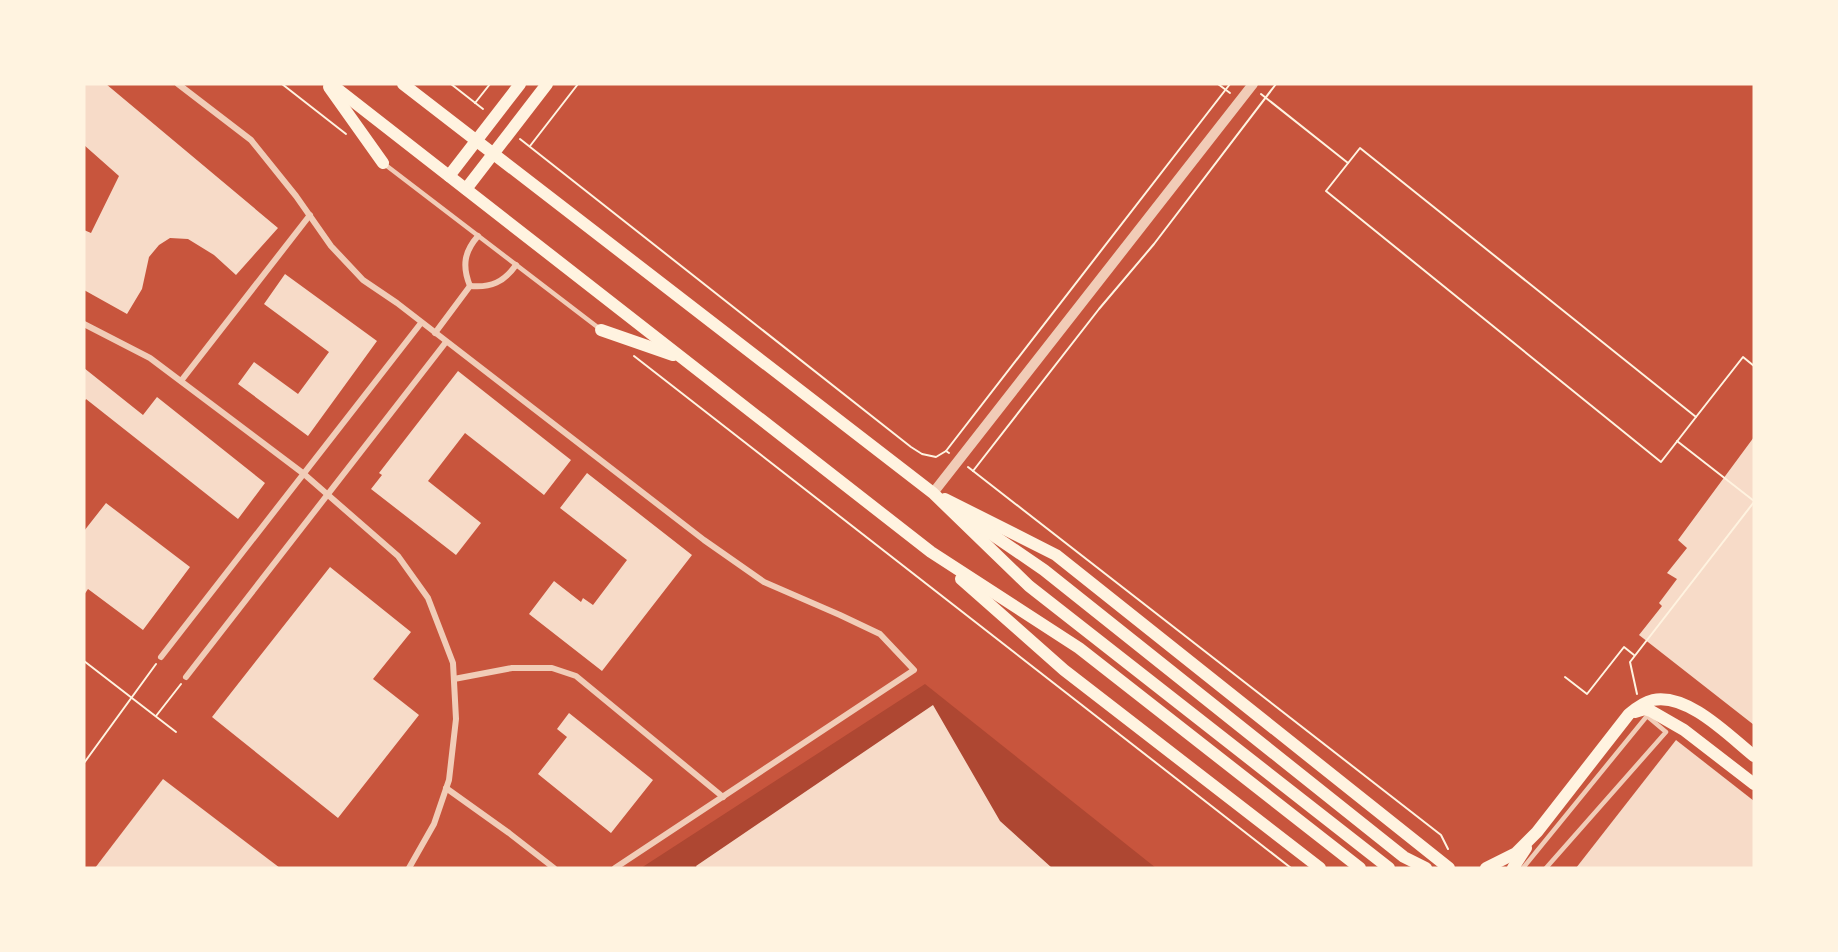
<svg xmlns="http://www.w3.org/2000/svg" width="1838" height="952" viewBox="0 0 1838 952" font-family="'Varela Round',sans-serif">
<rect width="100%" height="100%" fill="#c8553d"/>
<path fill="#ae4732" d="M925 684 1156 868H641Z"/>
<g fill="#f7dbc8">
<path d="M84 84H106L278 228 236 275 214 255 188 239 170 238 159 245 149 257 142 289 127 314 84 290V230L91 233 119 176 84 145Z"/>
<path d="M285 274 377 341 308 436 238 384 254 362 298 394 329 352 264 304Z"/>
<path d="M84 368 143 415 157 397 265 483 238 519 86 399 84 402Z"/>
<path d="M458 371 571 460 544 495 465 433 428 481 481 523 456 555 371 489 382 475 379 473Z"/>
<path d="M1754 437V725L1639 635 1662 606 1659 603 1677 579 1667 573 1687 548 1678 540Z"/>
<path d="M587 473 692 555 602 671 529 614 554 581 581 602 583 598 593 605 627 560 560 508Z"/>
<path d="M106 503 190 567 143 630 88 589 84 595V531Z"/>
<path d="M330 567 411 632 373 679 419 715 338 818 212 717Z"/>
<path d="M933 705 1000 821 1052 868H697L696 866Z"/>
<path d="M569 713 653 780 611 833 538 774 567 737 557 729Z"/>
<path d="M1676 740 1754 801V868H1576Z"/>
<path d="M163 779 280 868H95Z"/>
</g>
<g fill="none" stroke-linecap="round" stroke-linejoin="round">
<g stroke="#fff3e0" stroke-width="2">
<path d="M282 84 346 134"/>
<path d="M451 84 483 109"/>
<path d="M1218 84 1230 93"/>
<path d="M1261 94 1348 163"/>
<path d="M475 103 490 84"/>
<path d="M520 139 911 447 922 454 936 457 946 451 949 453"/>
<path d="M530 146 578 84"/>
<path d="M1360 148 1696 417 1661 462 1326 191Z"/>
<path d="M634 356 1291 868"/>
<path d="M1696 417 1743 357 1754 366"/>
<path d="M1677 441 1754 501"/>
<path d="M946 451 1230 84"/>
<path d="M968 467 1441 835 1448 849"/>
<path d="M973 471 1099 309 1154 244 1276 84"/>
<path d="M84 661 176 732"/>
<path d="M1565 677 1587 694 1624 647 1634 655"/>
<path d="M1637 694 1630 662 1754 502"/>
<path d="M156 716 181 684"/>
<path d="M84 763 156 664"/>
</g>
<g stroke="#f1ccb7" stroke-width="4.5">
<path d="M383 163 600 329"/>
<path d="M1523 868 1647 716 1666 732 1546 868"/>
</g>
<g stroke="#f1ccb7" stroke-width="6">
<path d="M178 84 251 140 296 196 331 246 363 280 397 303 704 540 764 582 840 615 880 634 914 670 615 868"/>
<path d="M470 286C462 266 464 252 478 236"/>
<path d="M470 286C491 288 504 282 516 265"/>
<path d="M84 324 150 358 304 474 398 556 428 598 453 663 456 719 449 780 434 824 409 868"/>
<path d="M435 333 470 286"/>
<path d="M181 381 310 215"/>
<path d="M161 657 421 323"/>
<path d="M186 677 446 342"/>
<path d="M454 679 512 668H552L576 676 723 797"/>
<path d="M446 788 509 833 554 868"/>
</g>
<path stroke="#f1ccb7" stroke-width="10" d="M933 493 1253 84"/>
<g stroke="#fff3e0" stroke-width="12">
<path d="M331 84 931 552 1079 648 1360 868"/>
<path d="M403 84 933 493 1029 586 1389 868"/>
<path d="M329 87 383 163"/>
<path d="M449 176 520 84"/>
<path d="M466 189 547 84"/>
<path d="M601 330 673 355"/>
<path d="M945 499 1056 555 1449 868"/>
<path d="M968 518 1044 570 1404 857 1426 868"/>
<path d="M961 579 1064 670 1320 868"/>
<path d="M1635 712 1645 709 1651 711 1684 730 1754 784"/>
<path d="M1486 868 1516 853 1537 832 1629 714C1636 708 1644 702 1653 700 1688 693 1729 736 1754 756"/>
<path d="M1513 868 1526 848"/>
</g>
</g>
<rect width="1838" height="952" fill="none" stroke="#fff3e0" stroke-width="171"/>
</svg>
